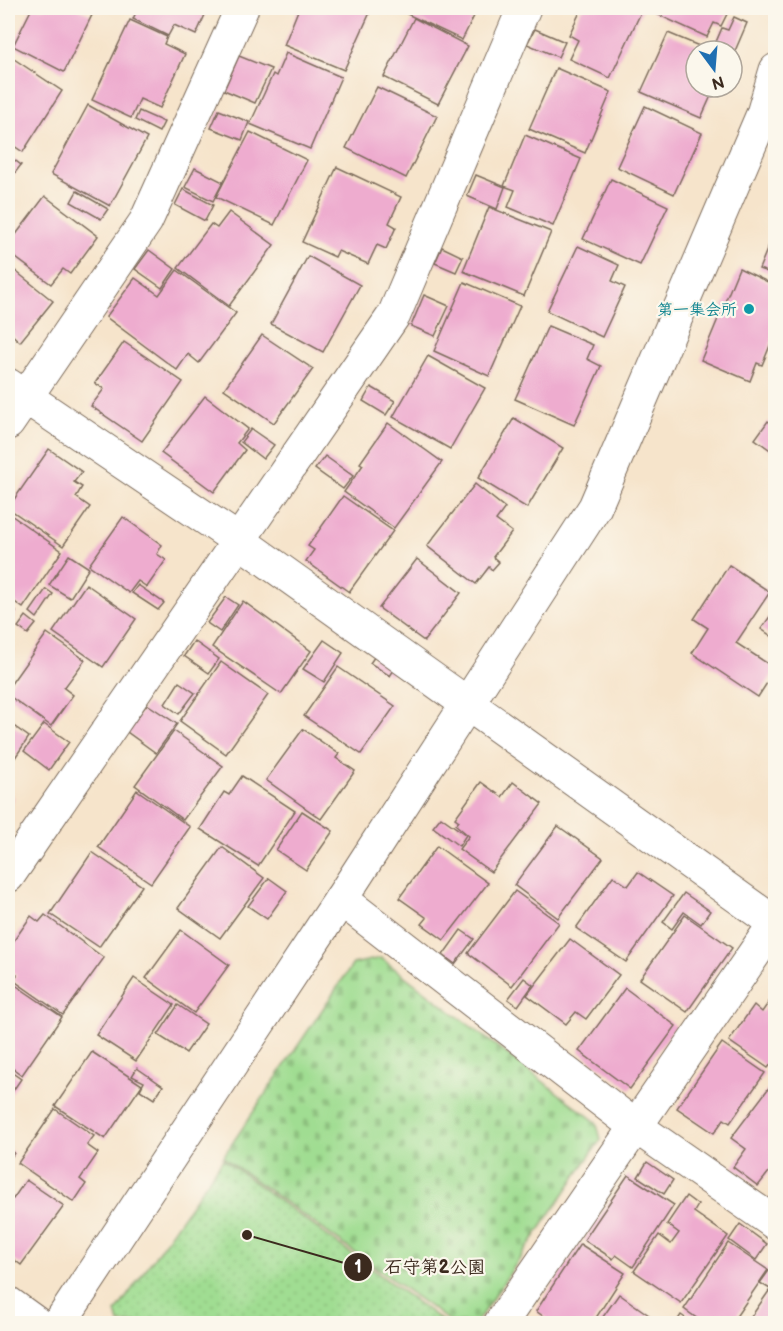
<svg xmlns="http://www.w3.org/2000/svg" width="783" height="1331" viewBox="0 0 783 1331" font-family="'Balsamiq Sans','Klee One',sans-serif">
<defs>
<pattern id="green-dots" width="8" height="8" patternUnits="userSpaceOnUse" patternTransform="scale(1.5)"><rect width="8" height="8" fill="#a0dd92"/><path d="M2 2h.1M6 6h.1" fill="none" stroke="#8bbe7d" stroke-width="1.8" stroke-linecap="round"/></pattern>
<pattern id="cemetery-stones" width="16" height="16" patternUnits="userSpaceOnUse" patternTransform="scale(1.5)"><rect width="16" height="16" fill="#a0dd92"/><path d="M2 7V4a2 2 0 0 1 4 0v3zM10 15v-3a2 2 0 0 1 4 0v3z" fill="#8bbe7d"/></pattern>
</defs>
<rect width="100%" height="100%" fill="#fbf7ec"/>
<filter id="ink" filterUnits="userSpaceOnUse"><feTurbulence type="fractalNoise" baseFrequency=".0167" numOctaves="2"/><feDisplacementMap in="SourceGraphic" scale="12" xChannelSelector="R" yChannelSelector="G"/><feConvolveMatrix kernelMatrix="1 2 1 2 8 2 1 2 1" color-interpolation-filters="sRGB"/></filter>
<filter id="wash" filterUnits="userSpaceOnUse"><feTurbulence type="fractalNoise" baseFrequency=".008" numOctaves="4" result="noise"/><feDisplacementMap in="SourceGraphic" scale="24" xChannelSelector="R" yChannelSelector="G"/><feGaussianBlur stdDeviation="1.35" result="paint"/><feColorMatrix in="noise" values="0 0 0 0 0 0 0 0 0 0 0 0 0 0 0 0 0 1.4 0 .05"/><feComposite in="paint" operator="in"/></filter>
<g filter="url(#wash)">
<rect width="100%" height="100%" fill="#f6e4cb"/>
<path fill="url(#green-dots)" stroke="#6e8458" stroke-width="1.5" d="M223 1159 445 1323H119L116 1312Z"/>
<path fill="url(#cemetery-stones)" stroke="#6e8458" stroke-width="1.5" d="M381 958 596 1122 601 1139 476 1323H452L223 1157 353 964Z"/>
<g id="blocks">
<g fill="#eeaccf">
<path d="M32 8H76L92 15 64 72 13 46Z"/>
<path d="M138 8H208L196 35 174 25 168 36 133 19Z"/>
<path d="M299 8H372L344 70 284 45Z"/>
<path d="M411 8H478L462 40 407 14Z"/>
<path d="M582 8H643L610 78 569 59 578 40 569 35Z"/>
<path d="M654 8H730L721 26 714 23 707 37 652 12Z"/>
<path d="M734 17 747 23 735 51 716 42 722 28 728 30Z"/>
<path d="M414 18 468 46 438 104 384 77Z"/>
<path d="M130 20 167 37 164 44 185 54 160 108 140 99 131 118 92 100Z"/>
<path d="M535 29 565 42 558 57 527 44Z"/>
<path d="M668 33 711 51H696V87H715L701 118 641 92Z"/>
<path d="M286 53 341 77 310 149 250 124 273 74 276 76Z"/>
<path d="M239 56 271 69 255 103 224 90Z"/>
<path d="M11 57 62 91 23 152 8 142V63Z"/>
<path d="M556 68 611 92 585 153 529 129Z"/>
<path d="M377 87 437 116 406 178 346 148Z"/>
<path d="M88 105 147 138 110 206 51 174Z"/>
<path d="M645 106 702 133 674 194 617 167Z"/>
<path d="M219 110 249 122 242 140 211 128Z"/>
<path d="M139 111 164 122 159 132 135 120Z"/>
<path d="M250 132 307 160 274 225 216 197Z"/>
<path d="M525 135 581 159 553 226 508 207 515 190 504 186Z"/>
<path d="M8 155 21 165 8 182Z"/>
<path d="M337 167 401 197 389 223 396 227 386 249 377 245 368 264 338 251 335 257 302 242Z"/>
<path d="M195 168 223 182 213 201 185 187Z"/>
<path d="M476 175 505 187 497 209 467 196Z"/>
<path d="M611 179 668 206 640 265 583 239Z"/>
<path d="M183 189 213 205 205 221 175 205Z"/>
<path d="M77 191 108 209 101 219 71 202Z"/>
<path d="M45 196 98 236 70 274 63 269 51 284 8 252V245Z"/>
<path d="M489 207 551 232 524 296 463 271Z"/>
<path d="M229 212 274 245 229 306 178 268 211 224 217 228Z"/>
<path d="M771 240 776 241V275L759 269Z"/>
<path d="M578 246 619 265 612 281 625 287 602 337 547 311Z"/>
<path d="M442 247 463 257 456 272 435 263Z"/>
<path d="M149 250 175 269 162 288 135 269Z"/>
<path d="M308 256 360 285 323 352 271 324Z"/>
<path d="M8 265 53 301 20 342 8 331Z"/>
<path d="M739 268 776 286V331L762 365 757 363 750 381 701 360Z"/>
<path d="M177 270 236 313 199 363 188 354 177 370 106 317 135 278 159 295Z"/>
<path d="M464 282 520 306 489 376 434 351Z"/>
<path d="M424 295 449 306 435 336 411 326Z"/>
<path d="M548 326 593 345 587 359 601 366 574 425 515 399Z"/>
<path d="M262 335 313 369 274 423 224 389Z"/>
<path d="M124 342 183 382 142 441 91 406 104 389 95 383Z"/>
<path d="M428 356 485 388 450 449 393 417Z"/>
<path d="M371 387 395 401 386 415 363 401Z"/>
<path d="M205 396 248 429 237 443 245 450 214 492 161 453Z"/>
<path d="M514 418 563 448 527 508 478 478Z"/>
<path d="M768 421 776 427V454L755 439Z"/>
<path d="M388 423 442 462 394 528 344 492 363 465 360 463Z"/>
<path d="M251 429 274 445 263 459 241 442Z"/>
<path d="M49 449 82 472 74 482 82 487 76 497 90 507 63 546 8 508Z"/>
<path d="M325 456 353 476 343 489 315 469Z"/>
<path d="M475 484 505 508 496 520 512 532 493 557 499 562 492 570 489 567 476 584 427 546Z"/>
<path d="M343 496 393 531 349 592 306 561 314 550 308 546Z"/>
<path d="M8 513 62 551 23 608 8 597Z"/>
<path d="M123 517 162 545 157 554 166 560 147 587 138 581 129 593 89 565Z"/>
<path d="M69 555 89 568 70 598 49 585Z"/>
<path d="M417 559 461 593 424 641 379 608Z"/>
<path d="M729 565 770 592 736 643 776 669 758 697 692 653 708 628 694 619Z"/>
<path d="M86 584 136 619 103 667 53 632Z"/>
<path d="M138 585 164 603 158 610 132 593Z"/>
<path d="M46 589 53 594 37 618 30 612Z"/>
<path d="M226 597 238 605 220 632 207 623Z"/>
<path d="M243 601 311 651 281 694 212 647Z"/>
<path d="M8 607 16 612 8 624Z"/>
<path d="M776 608V639L761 629Z"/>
<path d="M26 616 36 624 28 634 18 627Z"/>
<path d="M47 633 85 660 64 688 73 695 51 726 8 695V688Z"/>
<path d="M324 640 343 653 324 682 303 669Z"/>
<path d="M194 641 219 659 209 673 184 656Z"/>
<path d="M379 650 398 664 390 676 370 663Z"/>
<path d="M221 662 268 695 226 754 180 721Z"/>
<path d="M338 667 395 706 361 754 304 716Z"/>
<path d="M179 682 195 693 179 714 165 704Z"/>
<path d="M147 704 177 724 156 753 127 732Z"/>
<path d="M8 722 29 737 8 768Z"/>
<path d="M44 724 69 742 49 770 24 751Z"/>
<path d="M303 729 339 754 336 758 355 771 321 819 266 780Z"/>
<path d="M174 731 223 766 183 820 135 785Z"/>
<path d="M242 776 295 811 258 866 200 829 224 792 229 795Z"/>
<path d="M481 782 502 797 513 782 542 804 491 872 459 849 469 836 456 825 459 821 455 818Z"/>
<path d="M137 790 190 827 151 883 98 847Z"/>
<path d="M8 793 14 798 8 807Z"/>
<path d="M302 811 333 831 306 870 276 850Z"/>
<path d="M441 817 466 835 459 846 433 827Z"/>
<path d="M558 826 603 858 558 918 514 885Z"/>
<path d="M437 846 488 883 444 940 422 924 427 918 399 898Z"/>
<path d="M222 847 264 878 220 938 178 908Z"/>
<path d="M92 852 142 886 99 947 50 914Z"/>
<path d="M638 872 673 896 626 962 576 928 613 876 628 886Z"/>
<path d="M269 878 287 891 267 919 248 906Z"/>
<path d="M515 891 559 923 512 986 468 953Z"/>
<path d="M684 893 710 911 701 924 684 912 672 929 663 922Z"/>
<path d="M45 915 104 958 63 1015 13 980 17 975 8 969V949L31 916 39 922Z"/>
<path d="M685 915 732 948 687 1012 640 979Z"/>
<path d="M181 930 229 965 194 1013 146 978Z"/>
<path d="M461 930 474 939 455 964 443 955Z"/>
<path d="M570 939 619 975 586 1019 576 1012 566 1024 527 995Z"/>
<path d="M134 978 174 1005 136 1061 96 1035Z"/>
<path d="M524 978 533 985 518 1006 508 999Z"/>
<path d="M8 980 62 1017 22 1075 8 1065Z"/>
<path d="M625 988 676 1026 630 1089 579 1051Z"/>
<path d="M776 992V1058L768 1068 729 1041 754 1005 762 1012Z"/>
<path d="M178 1005 206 1024 186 1053 158 1035Z"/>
<path d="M722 1043 765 1073 730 1123 724 1119 714 1133 677 1108Z"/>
<path d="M92 1052 142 1085 105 1139 55 1106Z"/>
<path d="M137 1068 163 1086 154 1099 140 1090 144 1082 132 1076Z"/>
<path d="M8 1070 21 1079 8 1098Z"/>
<path d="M774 1081 776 1163 758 1186 733 1167 746 1149 731 1138Z"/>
<path d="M55 1109 94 1136 87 1145 98 1153 80 1179 86 1184 74 1202 18 1163Z"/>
<path d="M8 1148 14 1153 8 1162Z"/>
<path d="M647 1162 673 1180 664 1194 638 1177Z"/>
<path d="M628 1175 674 1205 633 1267 616 1255 613 1259 584 1240Z"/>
<path d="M26 1180 64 1206 21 1265 8 1255V1195L13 1199Z"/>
<path d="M686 1196 698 1205 694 1212 728 1236 681 1303 634 1271 659 1235 671 1244 679 1233 667 1224Z"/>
<path d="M740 1224 767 1244 756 1260 729 1240Z"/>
<path d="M728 1243 768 1270 731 1324H705L684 1309Z"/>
<path d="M580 1244 625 1273 592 1324H554L536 1311Z"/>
<path d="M776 1261V1280L770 1289 760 1283Z"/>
<path d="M769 1291 776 1296V1324H746Z"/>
<path d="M619 1294 656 1320 661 1324H598Z"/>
<path d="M681 1315 694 1324H675Z"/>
</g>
</g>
</g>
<g filter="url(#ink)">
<use href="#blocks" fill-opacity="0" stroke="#7c6b5b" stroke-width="1.5"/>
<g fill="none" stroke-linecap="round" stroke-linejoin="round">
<defs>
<g id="street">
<path d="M8 385 238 540 776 924"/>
<path d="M8 423 146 221 242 8"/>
<path d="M8 876 394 315 524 8"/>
<path d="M341 899 635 1126 776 1224"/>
<path d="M59 1324 341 899 595 507 763 114 776 70"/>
<path d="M500 1324 776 922"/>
</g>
<path id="secondary" d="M8 1303 37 1324"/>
</defs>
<use href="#street" stroke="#7c6b5b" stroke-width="35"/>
<use href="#secondary" stroke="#7c6b5b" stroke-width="35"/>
<use href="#street" stroke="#fff" stroke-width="33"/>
<use href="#secondary" stroke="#fff" stroke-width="33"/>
</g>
</g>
<circle fill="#0f9aa8" stroke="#fbf7ec" stroke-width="2" cx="749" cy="309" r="6"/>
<g text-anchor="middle" stroke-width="4.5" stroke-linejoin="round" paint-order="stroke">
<g font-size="16" font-weight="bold" fill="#0d838f" stroke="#fbf7ec" text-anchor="end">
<text x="737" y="315">第一集会所</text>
</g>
</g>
<path fill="none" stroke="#3b2a1e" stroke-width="2" d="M247 1235L358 1267"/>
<g fill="#3b2a1e" stroke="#fbf7ec" stroke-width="2">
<circle cx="247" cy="1235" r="6"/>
<circle cx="358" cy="1267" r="15"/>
</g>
<g font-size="18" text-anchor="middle" font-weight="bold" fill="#fff">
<text x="358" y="1273">1</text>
</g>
<g font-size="18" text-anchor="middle" font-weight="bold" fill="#3b2a1e" stroke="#fbf7ec" stroke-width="4.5" stroke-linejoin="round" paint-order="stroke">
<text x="435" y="1273">石守第2公園</text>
</g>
<rect width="783" height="1331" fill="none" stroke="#fbf7ec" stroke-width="30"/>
<g transform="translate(714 69) rotate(164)"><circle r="28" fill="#fbf7ec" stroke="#aea59a" stroke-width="1.5"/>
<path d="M0-4.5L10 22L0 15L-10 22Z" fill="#1f6fb2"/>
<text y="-9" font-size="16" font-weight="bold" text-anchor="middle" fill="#3b2a1e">N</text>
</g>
</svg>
